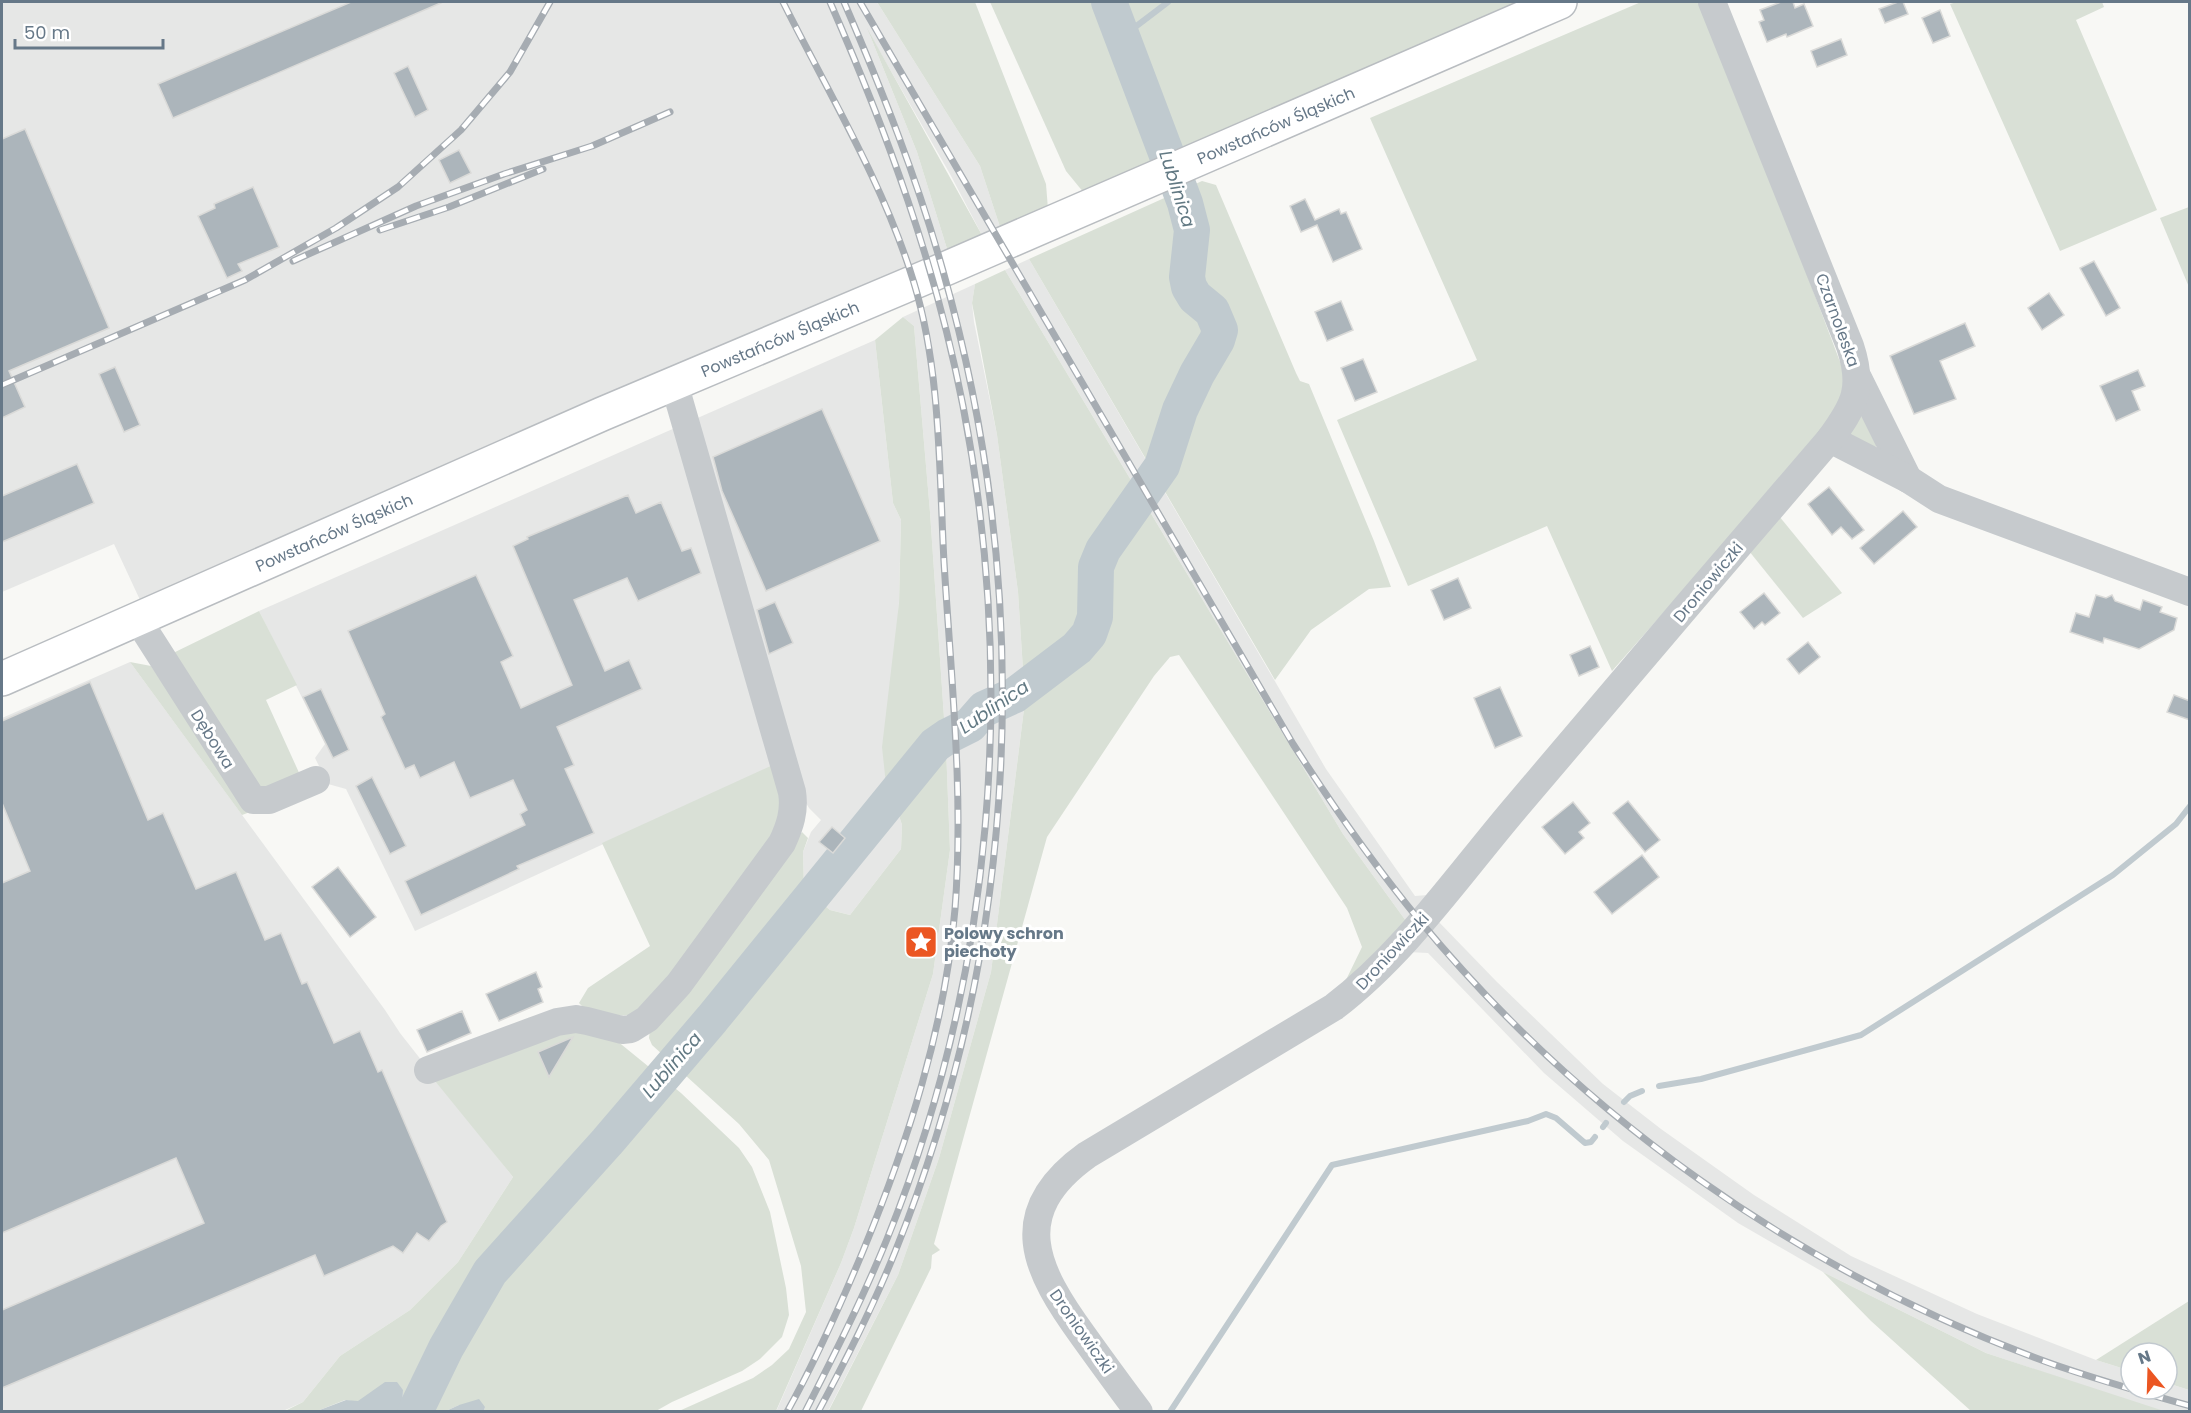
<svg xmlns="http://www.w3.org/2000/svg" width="2191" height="1413" viewBox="0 0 2191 1413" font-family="Poppins,sans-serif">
<rect width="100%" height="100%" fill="#f8f8f5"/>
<g fill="#e6e7e6">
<path d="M2 2H877L980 166 1001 230 983 237 950 174 869 33 917 152 948 252 140 600 114 544 2 592Z"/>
<path d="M1029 259 1326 769 1415 896 1428 895 1406 921 1343 834 1005 270Z"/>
<path d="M975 284 972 303 974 322 997 435 1018 592 1025 701 991 972 939 1158 898 1275 828 1411 776 1412 841 1263 854 1228 933 974 950 850 946 747 930 512 914 326 903 317Z"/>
<path d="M875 340 893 503 901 520 894 800 902 825 901 849 850 915 830 910 804 889 803 852 811 832 821 820 809 808 800 793 790 758 415 931 346 789 328 784 315 758 325 744 259 611Z"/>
<path d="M130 662 385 1010 400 1033 513 1177 458 1262 410 1310 340 1356 303 1402 283 1411H2V718Z"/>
<path d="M1435 918 1497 982 1603 1084 1661 1129 1754 1195 1851 1256 1977 1314 2096 1360 2131 1371V1389H2167V1383L2189 1390V1411H2164L2150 1408 1986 1353 1823 1272 1738 1223 1623 1141 1544 1073 1428 953 1407 952Z"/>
</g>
<g fill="#d9e0d6">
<path d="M877 2H975L1046 184 1048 209 1001 230 980 166Z"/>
<path d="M990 2H1519L1084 193 1066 171Z"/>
<path d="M1641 2H1704L1845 375 1842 398 1827 427 1612 671 1547 526 1408 586 1337 420 1477 360 1370 118Z"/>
<path d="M1957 2H2102L2104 7 2076 20 2157 210 2060 251 1950 4Z"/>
<path d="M867 28 983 237 948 252 917 152Z"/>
<path d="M1202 181 1216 185 1296 373 1300 381 1309 384 1374 541 1391 587 1369 589 1311 630 1275 680 1029 259Z"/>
<path d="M2189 207V287L2160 218Z"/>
<path d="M1005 270 1343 834 1406 921 1344 984 1362 947 1347 908 1179 655 1170 657 1154 676 1047 837 934 1244 940 1250 932 1255 931 1268 861 1411 828 1412 898 1275 939 1158 991 972 1025 701 1018 592 997 435 972 303 975 284Z"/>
<path d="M903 317 914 326 930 512 946 747 950 850 933 974 854 1228 841 1263 776 1411H679L753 1378 772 1365 789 1349 806 1312 801 1266 769 1160 739 1124 652 1045 649 1038 650 1029 802 832 808 838 803 852 804 889 830 910 850 915 901 849 902 825 894 800 887 794 882 747 899 603 901 520 893 503 875 340Z"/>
<path d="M1861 409 1877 446 1871 449 1845 435Z"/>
<path d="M1779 516 1842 593 1803 618 1749 551Z"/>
<path d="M259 611 297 685 266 700 301 777 261 790 169 655Z"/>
<path d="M130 662 151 666 250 812 242 815Z"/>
<path d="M775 764 781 800 778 818 764 856 670 987 629 1015 600 1017 586 1010 579 1003 588 988 650 946 602 843Z"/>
<path d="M573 1030 611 1036 681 1093 739 1148 752 1167 770 1212 786 1288 789 1315 782 1337 760 1359 742 1371 672 1402 656 1411H484L485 1407 459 1405 446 1411H402L403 1390 358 1402 345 1400 317 1411 283 1412 303 1402 340 1356 410 1310 458 1262 513 1177 431 1076Z"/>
<path d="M1823 1272 1986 1353 2164 1411H1971L1871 1321Z"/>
<path d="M2189 1301V1390L2167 1383V1353H2131V1371L2096 1360Z"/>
</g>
<g fill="#c0cacf">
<path d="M385 1382H397L403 1390 402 1411H317L346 1400 358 1401Z"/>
<path d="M479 1399 485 1407 484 1411H446L459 1405Z"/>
</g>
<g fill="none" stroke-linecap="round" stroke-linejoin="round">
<g stroke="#c0cacf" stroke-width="6">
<path d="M1122 37 1168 2"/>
<path d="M1659 1086 1701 1079 1861 1035 2113 875 2176 824 2190 806"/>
<path d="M1624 1102 1630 1096 1642 1091"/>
<path d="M1603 1127 1606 1123"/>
<path d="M1170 1412 1332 1165 1528 1121 1546 1114 1556 1118 1585 1143 1591 1142 1595 1137"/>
</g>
<path stroke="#c0cacf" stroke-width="36" d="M415 1412 446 1348 490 1272 607 1142 712 1019 935 745 948 736 970 725 984 709 1015 695 1077 648 1089 634 1095 617 1096 567 1103 550 1162 466 1180 410 1197 374 1217 340 1220 330 1212 311 1195 297 1189 287 1187 277 1192 230 1185 203 1109 2"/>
</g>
<g fill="#acb5bb" stroke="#dadad8" stroke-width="1.5">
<path d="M351 2H443L173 118 158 84Z"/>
<path d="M1781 2H1793L1795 8 1804 4 1813 26 1787 37 1786 34 1767 42 1759 22 1764 20 1760 10Z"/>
<path d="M1898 2H1903L1908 14 1885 23 1879 9Z"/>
<path d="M1940 10 1950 36 1933 43 1922 18Z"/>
<path d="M1841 39 1847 55 1817 67 1811 51Z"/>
<path d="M408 66 428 110 415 117 394 73Z"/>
<path d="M25 129 109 328 9 371 25 407 2 418V139Z"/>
<path d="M459 150 471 173 450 183 439 160Z"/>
<path d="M253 187 279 247 238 264 242 271 227 278 198 216 215 208 214 204Z"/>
<path d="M1305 199 1315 220 1339 209 1341 214 1346 212 1362 249 1333 262 1317 225 1301 232 1290 206Z"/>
<path d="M2094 261 2120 308 2106 316 2080 268Z"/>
<path d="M2049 293 2064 315 2042 330 2028 308Z"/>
<path d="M1341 301 1353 330 1327 341 1315 312Z"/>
<path d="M1965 323 1975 346 1940 361 1956 399 1914 414 1890 356Z"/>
<path d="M1363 359 1377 392 1355 401 1341 368Z"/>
<path d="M115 367 140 425 124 432 99 374Z"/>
<path d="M2138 370 2145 386 2132 391 2140 410 2116 421 2100 386Z"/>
<path d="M822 409 880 541 766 591 722 491 713 457Z"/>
<path d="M77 464 94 503 2 542V496Z"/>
<path d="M1829 487 1864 530 1852 539 1841 527 1832 535 1808 504Z"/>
<path d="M628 495 636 513 661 502 682 551 691 548 701 573 638 601 627 578 574 600 605 671 629 660 642 689 557 727 574 765 565 769 594 833 517 866 519 869 421 915 405 881 525 825 520 814 527 810 513 780 470 798 454 762 420 778 414 765 405 769 381 717 385 714 348 631 476 575 513 656 501 662 521 708 572 685 513 546 528 539 527 537Z"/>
<path d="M1903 511 1917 527 1874 564 1860 548Z"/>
<path d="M1458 578 1471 608 1444 620 1431 590Z"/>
<path d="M1764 593 1780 613 1765 625 1762 622 1754 629 1740 612Z"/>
<path d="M2096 595 2106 598 2112 595 2115 601 2140 610 2143 600 2162 607 2160 612 2177 618 2174 630 2139 649 2104 638 2103 643 2070 632 2076 613 2089 617Z"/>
<path d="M775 602 793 643 769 654 757 610Z"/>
<path d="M1808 642 1820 657 1799 674 1787 659Z"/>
<path d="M1590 646 1599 667 1579 676 1570 655Z"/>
<path d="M90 682 148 820 163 813 196 889 236 872 265 940 281 933 302 984 307 982 334 1043 360 1031 378 1072 382 1070 447 1222 441 1226 429 1241 417 1233 403 1253 393 1246 324 1276 315 1255 2 1388V1310L204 1223 176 1158 2 1233V883L30 871 2 803V721Z"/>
<path d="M1500 687 1522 736 1495 748 1474 698Z"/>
<path d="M321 689 349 750 333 758 303 697Z"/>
<path d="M2174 695 2190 701V720L2167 712Z"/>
<path d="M372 777 406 846 390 854 356 786Z"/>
<path d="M1628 801 1660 840 1645 852 1613 813Z"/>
<path d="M1573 802 1590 823 1579 832 1584 838 1565 854 1542 827Z"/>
<path d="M832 827 845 838 833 853 819 842Z"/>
<path d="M1642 855 1659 877 1612 914 1594 892Z"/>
<path d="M338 867 376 917 350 937 312 887Z"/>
<path d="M536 972 542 987 538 989 543 1002 499 1021 486 994Z"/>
<path d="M462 1011 471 1033 427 1052 417 1030Z"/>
<path d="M573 1037 549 1077 538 1052Z"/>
</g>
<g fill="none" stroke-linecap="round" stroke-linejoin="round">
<defs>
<g id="major">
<path id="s1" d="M2 679 602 414 931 275 1560 2"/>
</g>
</defs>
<use href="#major" stroke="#b9bdc1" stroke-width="36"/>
<g stroke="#c6cacd" stroke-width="28">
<path d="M1858 378 1908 479"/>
<path d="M1830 439 1908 479 1939 499 2190 592"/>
<path d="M138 620 253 800H269L316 780"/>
<path d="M428 1070 557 1022 576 1019 587 1021 622 1030 631 1029 647 1019 679 984 782 843C790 826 795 811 792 792L674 383"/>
<path d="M1139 1412C1120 1387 1102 1362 1084 1337 1035 1270 1006 1213 1087 1155L1334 1007C1406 952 1459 874 1517 806 1621 683 1725 561 1830 439 1855 405 1864 388 1850 346L1712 2"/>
</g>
<use href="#major" stroke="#fff" stroke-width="33"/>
<defs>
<g id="rail">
<path d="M783 2C829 94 884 184 914 283 941 372 939 470 944 562 951 677 964 794 955 909 945 1027 908 1142 863 1251 840 1306 816 1360 787 1412"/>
<path d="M860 2 1293 744C1332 805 1374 865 1420 921 1582 1117 1798 1269 2036 1358 2086 1377 2138 1391 2190 1406"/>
<path d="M380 230 449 207 543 169"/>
<path d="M293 261 416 206 504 174 592 146 670 112"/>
<path d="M2 385 245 280 336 228 398 187 461 130 510 72 550 2"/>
<path d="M805 1412C834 1355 863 1298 887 1239 993 977 1017 683 963 406 936 266 887 132 830 2"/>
<path d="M818 1412C846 1360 873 1307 895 1252 1021 940 1035 594 943 271 917 178 882 90 844 2"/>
</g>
</defs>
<use href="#rail" stroke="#a6acb2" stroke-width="7"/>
<use href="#rail" stroke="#fff" stroke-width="4.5" stroke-dasharray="14" stroke-linecap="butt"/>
</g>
<defs>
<symbol id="sight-square" viewBox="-11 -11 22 22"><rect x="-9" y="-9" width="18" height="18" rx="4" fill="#eb5622" stroke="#fff"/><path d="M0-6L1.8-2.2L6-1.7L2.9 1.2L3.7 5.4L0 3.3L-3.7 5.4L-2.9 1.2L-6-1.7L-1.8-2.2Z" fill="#fff"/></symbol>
</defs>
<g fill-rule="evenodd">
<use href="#sight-square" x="902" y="923" width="38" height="38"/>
</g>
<g text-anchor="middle" stroke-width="6" stroke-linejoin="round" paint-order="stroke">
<g font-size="16" fill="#667888" stroke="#fff">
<text dy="6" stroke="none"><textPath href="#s1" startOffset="1389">Powstańców Śląskich</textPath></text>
<text transform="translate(1838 320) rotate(70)" y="6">Czarnoleska</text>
<text dy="6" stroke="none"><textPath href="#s1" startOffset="849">Powstańców Śląskich</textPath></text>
<text dy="6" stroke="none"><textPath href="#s1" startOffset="363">Powstańców Śląskich</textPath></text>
<text transform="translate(1708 582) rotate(-50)" y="6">Droniowiczki</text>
<text transform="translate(213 739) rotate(58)" y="6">Dębowa</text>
<text transform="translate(1392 951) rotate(-47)" y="6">Droniowiczki</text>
<text transform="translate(1082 1331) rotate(55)" y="6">Droniowiczki</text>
</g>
<g font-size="16" font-weight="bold" fill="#667888" stroke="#fff" text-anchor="start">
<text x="944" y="939">Polowy schron<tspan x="944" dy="18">piechoty</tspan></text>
</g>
<g font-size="18" font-style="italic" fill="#627983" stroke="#fff">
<text transform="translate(1177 189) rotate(72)" y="6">Lublinica</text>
<text transform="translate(994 707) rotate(-34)" y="6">Lublinica</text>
<text transform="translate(672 1065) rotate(-49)" y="6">Lublinica</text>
</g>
</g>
<rect width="2191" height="1413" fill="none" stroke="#667888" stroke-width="6"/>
<g transform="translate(2149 1371) rotate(341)"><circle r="28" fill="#ffffff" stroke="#c2c9cf" stroke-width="1.5"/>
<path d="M0-4.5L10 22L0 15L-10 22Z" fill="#eb5622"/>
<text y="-9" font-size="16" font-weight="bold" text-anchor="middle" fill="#667888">N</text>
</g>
<path d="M15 39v9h148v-9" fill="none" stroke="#667888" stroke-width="3"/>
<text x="24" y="39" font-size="18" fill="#667888" stroke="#ffffff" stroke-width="4.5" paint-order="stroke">50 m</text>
</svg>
